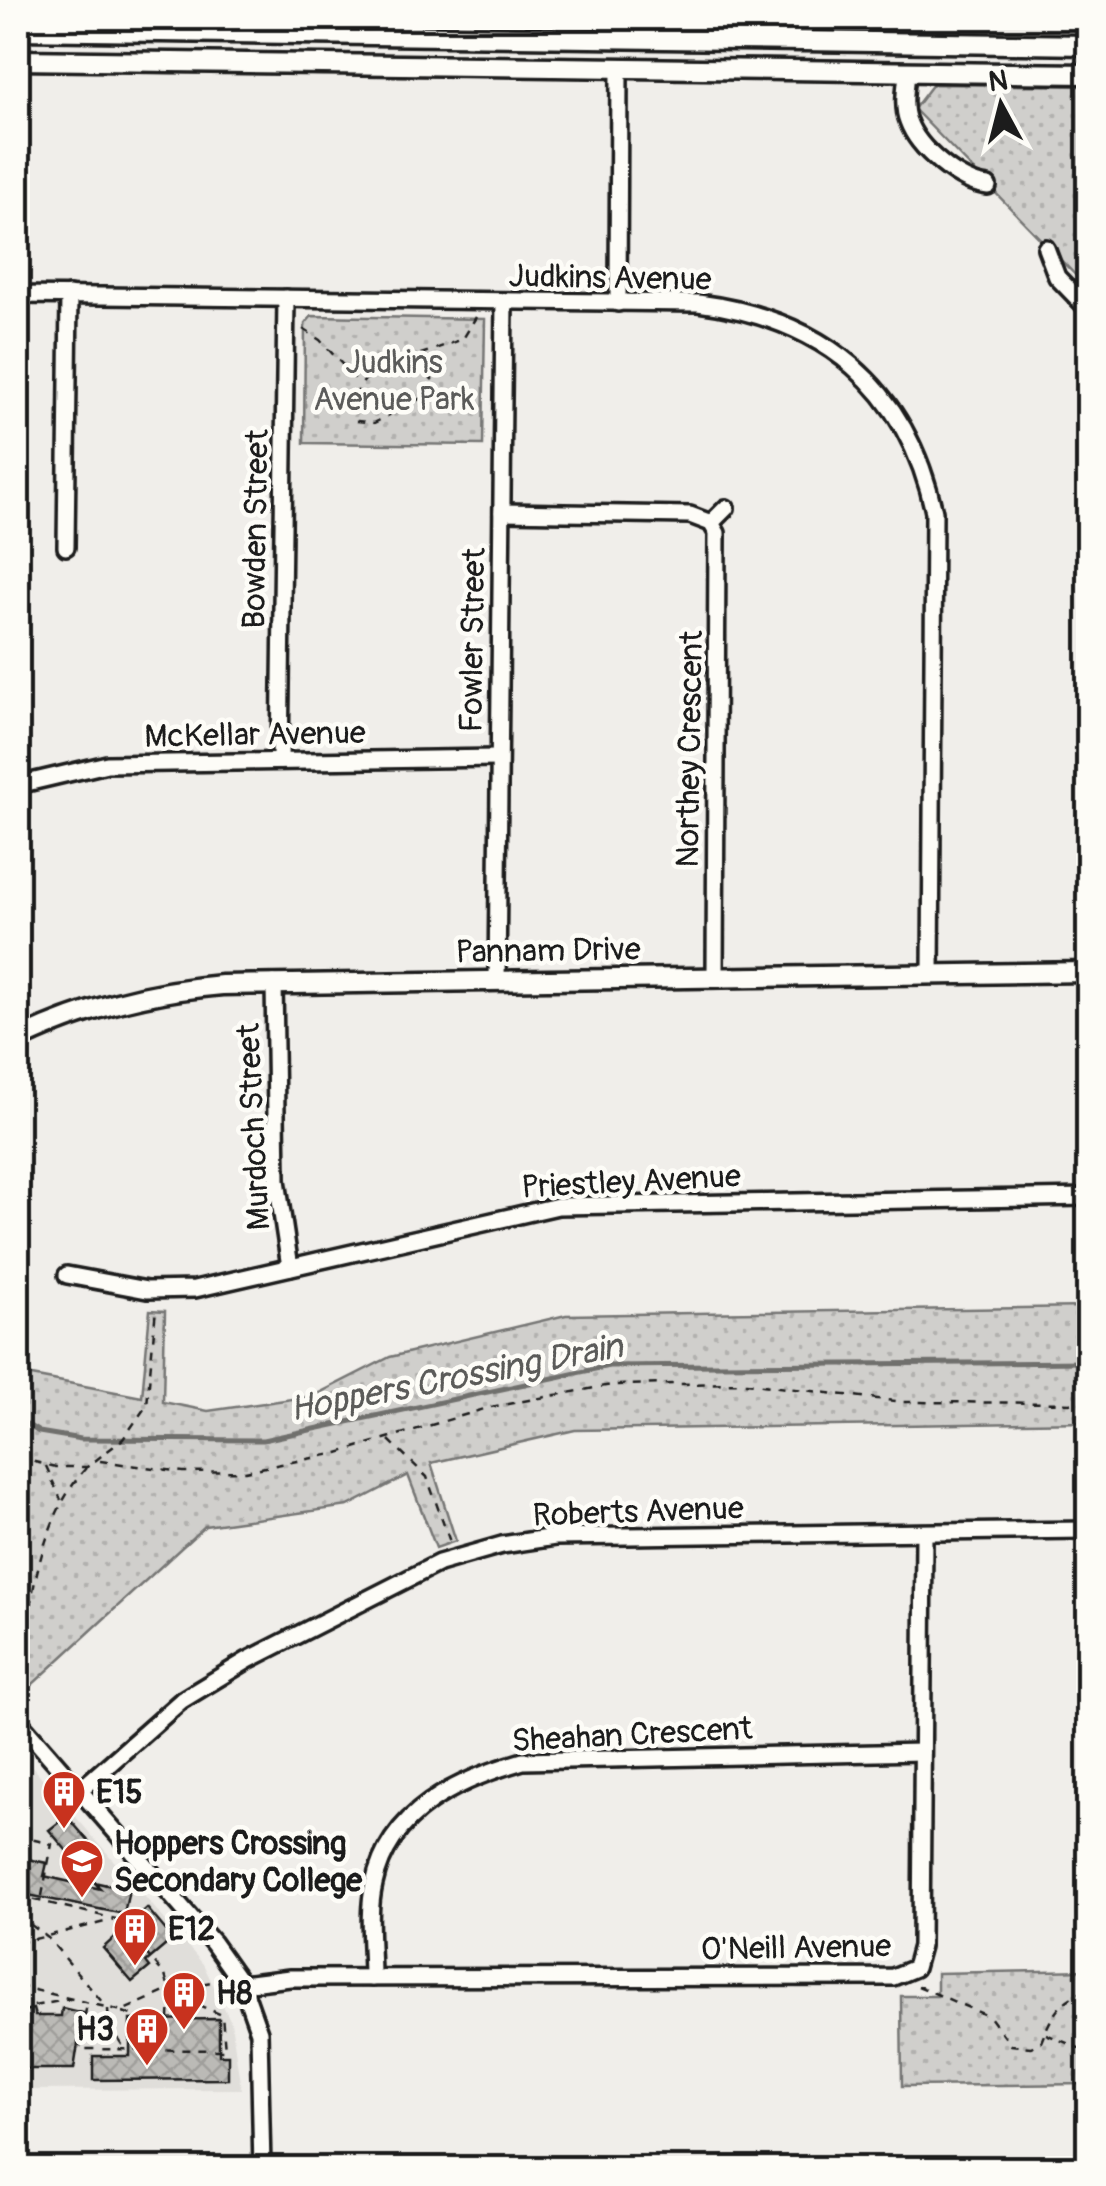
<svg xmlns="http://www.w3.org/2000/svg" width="1106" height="2186" viewBox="0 0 1106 2186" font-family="Pangolin,sans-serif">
<defs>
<pattern id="park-dots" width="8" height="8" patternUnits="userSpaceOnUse" patternTransform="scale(2.5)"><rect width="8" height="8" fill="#d0cfcc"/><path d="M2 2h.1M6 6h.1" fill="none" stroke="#b2b1af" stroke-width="1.8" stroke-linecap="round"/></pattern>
<pattern id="building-cross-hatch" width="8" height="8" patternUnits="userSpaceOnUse" patternTransform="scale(2.5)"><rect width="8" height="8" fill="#bbbab6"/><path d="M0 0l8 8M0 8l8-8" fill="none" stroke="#a09f9c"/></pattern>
</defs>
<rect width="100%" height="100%" fill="#f0eeea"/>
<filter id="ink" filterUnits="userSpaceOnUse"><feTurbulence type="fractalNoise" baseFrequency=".01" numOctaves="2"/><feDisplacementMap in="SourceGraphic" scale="20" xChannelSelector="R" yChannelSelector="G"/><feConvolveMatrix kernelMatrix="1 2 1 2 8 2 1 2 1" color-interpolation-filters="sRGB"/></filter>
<g filter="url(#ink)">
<path fill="#e0deda" d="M18 1750 203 1964 231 2022 241 2089 18 2090Z"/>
<g fill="url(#park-dots)" stroke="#767674" stroke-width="2.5">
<path d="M933 84 1088 86V288L914 109Z"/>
<path d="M312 316 485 319 483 445 304 443 305 324Z"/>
<path d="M1088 1307V1422L575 1430 431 1463 456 1541 436 1548 408 1475 348 1506 205 1526 21 1695 18 1692V1365L32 1376 142 1397 150 1310 165 1311 163 1402 208 1411 313 1396 390 1357 566 1315Z"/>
<path d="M1088 1970V2084L902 2086 901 1996H937V1973Z"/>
</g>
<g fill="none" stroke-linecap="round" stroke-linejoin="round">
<path stroke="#706f6d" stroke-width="5" d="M18 1419 39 1432 81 1439 263 1440 609 1366 1088 1362"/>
</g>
<g fill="url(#building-cross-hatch)" stroke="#1c1c1c" stroke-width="2.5">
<path d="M67 1816 96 1850 78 1864 49 1830Z"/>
<path d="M18 1857 47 1863 44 1876 101 1889 94 1882 129 1890 124 1914 18 1893Z"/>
<path d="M147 1908 173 1939 146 1962 150 1967 132 1982 103 1948Z"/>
<path d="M62 2008 83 2013 74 2069H18V2012L33 2009 35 2016H61Z"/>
<path d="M219 2019V2055H228V2079L93 2080V2056H130V2020Z"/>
</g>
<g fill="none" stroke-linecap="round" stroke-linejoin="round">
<defs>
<g id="minor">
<path d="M907 72C906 87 902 106 908 121 918 149 959 183 988 186"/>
<path d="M1046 248 1057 277 1088 309"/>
<path d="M18 295 698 303C823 319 907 386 934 512L931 975"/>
<path d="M618 303 619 67"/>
<path d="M502 512 690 515 711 523 717 533 715 978"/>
<path d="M711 523 726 508"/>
<path d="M66 547 69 295"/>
<path d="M280 761 286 298"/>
<path d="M18 785 107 764 497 758"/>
<path d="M497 981 504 301"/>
<path d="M274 983 277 1180 290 1267"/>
<path d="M67 1275 147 1290 195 1289 558 1206 1088 1197"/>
<path d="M18 1720 213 1943 242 1984 259 2032 262 2168"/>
<path d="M80 1790 182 1700 248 1660 439 1563 502 1545 555 1537 1088 1530"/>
<path d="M372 1978C372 1947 367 1914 374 1884 389 1811 458 1780 523 1761L922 1752"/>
<path d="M242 1984 290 1978 893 1977 915 1968 921 1946 924 1534"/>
</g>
<g id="tertiary">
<path d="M18 30 1088 45"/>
<path d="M18 60 1088 74"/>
<path d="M18 1040C82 1009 150 991 222 985L1088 972"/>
</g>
</defs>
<use href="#minor" stroke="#1c1c1c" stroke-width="22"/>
<use href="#tertiary" stroke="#1c1c1c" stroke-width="25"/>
<g stroke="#1c1c1c" stroke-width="2.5" stroke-dasharray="8 8" stroke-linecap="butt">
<path d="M303 329 320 340 360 384"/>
<path d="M410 363V358L463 339 476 317"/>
<path d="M415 364 434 381 431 393 374 423 357 421 353 402C364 370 383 364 415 364Z"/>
<path d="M389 1440 427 1477 450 1542"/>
<path d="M18 1458 56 1467H87L123 1439 147 1405 156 1308"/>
<path d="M100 1461 183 1472 245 1471 338 1453 491 1407 611 1385 746 1383 903 1402 1088 1403"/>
<path d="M46 1466 61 1500"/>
<path d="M18 1686C29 1614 36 1524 86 1468"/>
<path d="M18 1693 30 1707"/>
<path d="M18 1836 52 1844 41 1901"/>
<path d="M18 1896 116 1919 165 1975 170 1993 222 2015 225 2050 80 2049 87 2002"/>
<path d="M18 1915 48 1938 103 2003"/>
<path d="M18 1943 113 1920"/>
<path d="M18 1986 122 2011 169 1990 217 1981"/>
<path d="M918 1986 990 2017 1011 2045 1031 2047 1041 2042C1052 2015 1059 2000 1088 1990"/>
<path d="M18 2009 70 1999"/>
<path d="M108 2009 109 2025 125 2049"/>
<path d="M123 2012 142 2019"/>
<path d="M169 2019 170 1994"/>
<path d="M1046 2034 1088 2052"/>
</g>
<use href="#minor" stroke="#fdfcf7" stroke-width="15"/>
<use href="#tertiary" stroke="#fdfcf7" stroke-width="18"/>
</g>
</g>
<defs>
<symbol id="building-pin" viewBox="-11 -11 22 30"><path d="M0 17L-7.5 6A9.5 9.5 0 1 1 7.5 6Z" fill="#c8321e" stroke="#fdfcf7"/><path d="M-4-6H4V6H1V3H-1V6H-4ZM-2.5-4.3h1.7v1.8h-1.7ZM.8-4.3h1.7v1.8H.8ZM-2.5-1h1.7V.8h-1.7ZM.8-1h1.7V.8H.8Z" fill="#fff"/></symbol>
<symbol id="school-pin" viewBox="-11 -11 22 30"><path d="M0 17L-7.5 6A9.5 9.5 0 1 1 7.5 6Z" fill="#c8321e" stroke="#fdfcf7"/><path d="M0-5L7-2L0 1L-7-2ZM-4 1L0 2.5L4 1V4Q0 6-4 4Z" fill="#fff"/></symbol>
</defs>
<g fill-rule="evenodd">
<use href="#building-pin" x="39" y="1767" width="50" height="68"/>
<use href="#school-pin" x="57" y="1836" width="50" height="68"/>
<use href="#building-pin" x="110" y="1904" width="50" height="68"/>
<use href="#building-pin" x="159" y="1968" width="50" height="68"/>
<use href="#building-pin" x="122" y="2004" width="50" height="68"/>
</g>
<g text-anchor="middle" stroke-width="9" stroke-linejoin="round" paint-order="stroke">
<g font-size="32" fill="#1c1c1c" stroke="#fdfcf7">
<text transform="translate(610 277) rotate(1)" y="11">Judkins Avenue</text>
<text transform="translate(255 529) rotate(-89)" y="11">Bowden Street</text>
<text transform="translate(472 640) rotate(-89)" y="11">Fowler Street</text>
<text transform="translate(255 734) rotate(-1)" y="11">McKellar Avenue</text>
<text transform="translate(689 749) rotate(-89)" y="11">Northey Crescent</text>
<text transform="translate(548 950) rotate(-1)" y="11">Pannam Drive</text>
<text transform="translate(253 1127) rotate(-93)" y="11">Murdoch Street</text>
<text transform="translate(631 1181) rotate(-3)" y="11">Priestley Avenue</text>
<text transform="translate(638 1511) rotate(-2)" y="11">Roberts Avenue</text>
<text transform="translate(632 1734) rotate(-3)" y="11">Sheahan Crescent</text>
<text transform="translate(796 1947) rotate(-1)" y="11">O'Neill Avenue</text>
</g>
<g font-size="32" fill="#5b5b5a" stroke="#fdfcf7">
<text x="394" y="373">Judkins<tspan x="394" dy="37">Avenue Park</tspan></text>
</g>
<g font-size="32" font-weight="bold" fill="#1c1c1c" stroke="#fdfcf7" text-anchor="start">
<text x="96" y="1803">E15</text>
<text x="114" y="1854">Hoppers Crossing<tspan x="114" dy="37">Secondary College</tspan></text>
<text x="168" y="1940">E12</text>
<text x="216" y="2004">H8</text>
<text x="114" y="2040" text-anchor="end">H3</text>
</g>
<g font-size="35" font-style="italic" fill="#5b5b59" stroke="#fdfcf7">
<text transform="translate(456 1377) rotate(-11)" y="12">Hoppers Crossing Drain</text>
</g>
</g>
<rect width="1106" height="2186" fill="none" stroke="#fdfcf7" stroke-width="60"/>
<rect x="30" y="30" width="1046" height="2126" fill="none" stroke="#1c1c1c" stroke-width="4" filter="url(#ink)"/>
<g transform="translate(1001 105) rotate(353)" stroke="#fdfcf7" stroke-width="8" paint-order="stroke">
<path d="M0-8L18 38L0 25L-18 38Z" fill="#1c1c1c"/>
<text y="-15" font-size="28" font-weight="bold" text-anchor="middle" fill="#1c1c1c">N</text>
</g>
</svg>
